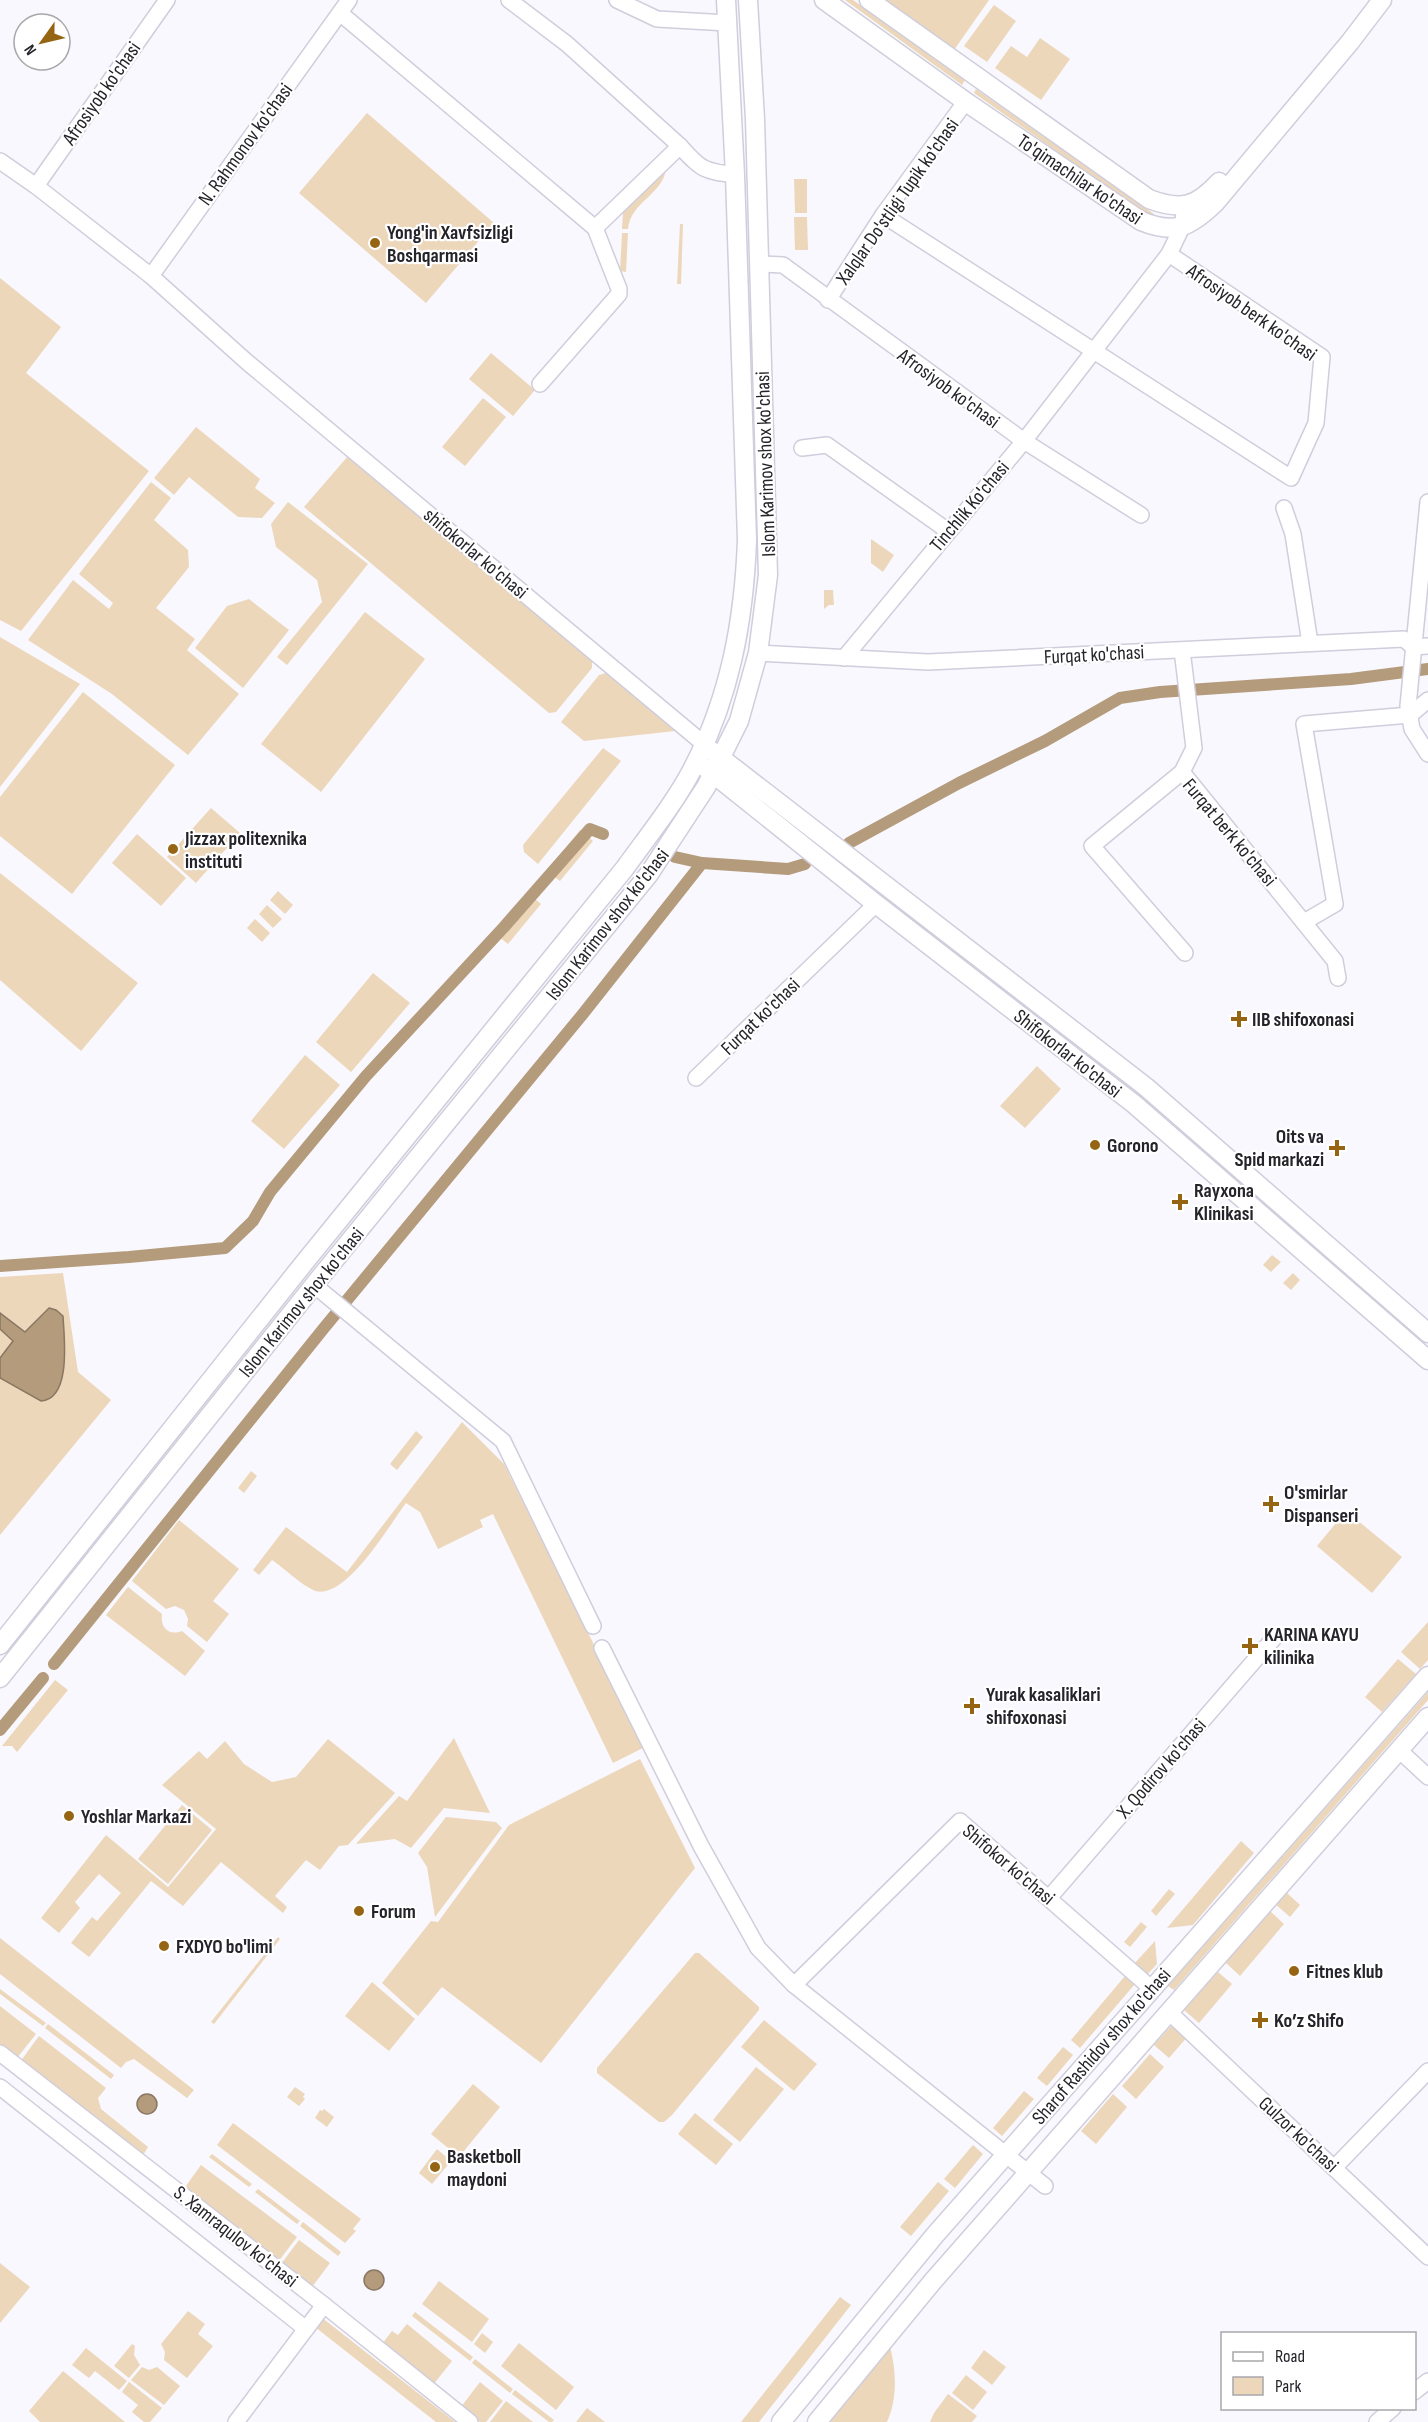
<svg xmlns="http://www.w3.org/2000/svg" width="1428" height="2422" viewBox="0 0 1428 2422" font-family="'Sofia Sans Condensed',sans-serif">
<rect width="100%" height="100%" fill="#f9f8fe"/>
<g fill="#edd7ba">
<path d="M845 0H853L965 80 962 85Z"/>
<path d="M883 0H989L954 50Z"/>
<path d="M994 5 1016 21 987 62 964 46Z"/>
<path d="M1040 38 1070 59 1041 100 995 68 1011 46 1027 57Z"/>
<path d="M976 89 1154 214 1152 218 974 93Z"/>
<path d="M367 113 494 223 426 303 299 193Z"/>
<path d="M666 168C664 194 630 202 628 229H622L623 213Z"/>
<path d="M794 179H807V213H795Z"/>
<path d="M794 217H807L808 250H795Z"/>
<path d="M680 224H683L681 284H677Z"/>
<path d="M622 233H628L626 272 620 271Z"/>
<path d="M0 278 61 327 26 373 149 471 21 631 0 620Z"/>
<path d="M491 353 535 390 513 416 469 379Z"/>
<path d="M483 398 506 417 465 466 442 447Z"/>
<path d="M196 427 260 479 255 488 275 503 262 518 238 517 189 477 174 495 154 478Z"/>
<path d="M348 456 592 660V668L556 712 549 713 304 507Z"/>
<path d="M151 482 171 498 154 520 188 550 189 567 156 608 195 639 187 650 239 694 188 755 112 694 28 640 73 580 109 609 113 603 79 574Z"/>
<path d="M288 502 368 564 287 665 277 657 322 602 317 580 276 547 271 524Z"/>
<path d="M871 539 894 555 883 572 871 563Z"/>
<path d="M824 590H833L834 605H829L824 609Z"/>
<path d="M249 599 289 630 243 688 195 648 227 606Z"/>
<path d="M365 612 425 659 321 792 261 744Z"/>
<path d="M0 637 80 684 0 787Z"/>
<path d="M606 673 675 731 584 741 561 722 599 675Z"/>
<path d="M83 692 175 765 72 894 0 836V797Z"/>
<path d="M603 748 621 761 538 864 524 852 523 845Z"/>
<path d="M211 808 240 833 196 883 167 857Z"/>
<path d="M580 830 593 841 560 881 547 871Z"/>
<path d="M137 834 186 878 161 906 112 863Z"/>
<path d="M0 873 138 983 81 1051 0 980Z"/>
<path d="M278 891 293 905 285 914 270 900Z"/>
<path d="M528 893 541 904 508 944 494 933Z"/>
<path d="M267 905 282 919 273 928 259 914Z"/>
<path d="M255 919 270 933 262 942 247 928Z"/>
<path d="M373 973 410 1003 351 1072 316 1042Z"/>
<path d="M305 1055 340 1085 284 1149 251 1121Z"/>
<path d="M1037 1066 1061 1089 1025 1128 1000 1106Z"/>
<path d="M1272 1255 1281 1262 1271 1272 1263 1265Z"/>
<path d="M63 1273 78 1372 111 1400 0 1535V1277Z"/>
<path d="M1293 1273 1300 1280 1291 1290 1283 1283Z"/>
<path d="M462 1422 504 1464 645 1747 613 1763 493 1514 480 1520 483 1527 438 1549 420 1512 406 1503C390 1524 344 1604 313 1590 299 1583 285 1569 272 1560L259 1575 253 1570 286 1527 347 1572Z"/>
<path d="M416 1431 423 1437 397 1470 390 1464Z"/>
<path d="M251 1471 257 1476 244 1493 238 1488Z"/>
<path d="M1346 1511 1402 1557 1372 1593 1317 1546Z"/>
<path d="M179 1520 239 1569 213 1601 229 1614 207 1642 187 1626 188 1619 184 1610 175 1606 166 1609 132 1581Z"/>
<path d="M128 1587 162 1614C160 1628 169 1636 182 1631L205 1651 185 1676 106 1615Z"/>
<path d="M1428 1622V1660L1420 1669 1401 1652Z"/>
<path d="M1398 1659 1416 1674 1382 1712 1365 1697Z"/>
<path d="M55 1680 68 1690 17 1752 12 1746H2Z"/>
<path d="M1428 1692V1700L1174 1990 1168 1986Z"/>
<path d="M454 1738 490 1813 444 1808 411 1848 395 1839 356 1844 399 1796 407 1801Z"/>
<path d="M328 1739 395 1793 348 1845 339 1846 320 1870 306 1860 275 1896 287 1907 283 1913 221 1862 183 1906 151 1881 89 1957 71 1943 92 1917 97 1921 121 1893 99 1874 75 1902 80 1908 59 1933 41 1918 106 1835 168 1887 216 1829 162 1785 199 1751 207 1759 225 1741 244 1764 272 1782 296 1777Z"/>
<path d="M640 1759 695 1868 541 2063 442 1987 418 2016 382 1983 431 1921 438 1922 509 1825Z"/>
<path d="M182 1805 212 1830 168 1884 138 1859Z"/>
<path d="M446 1817 496 1822 502 1828 435 1917 427 1867 418 1853Z"/>
<path d="M1241 1841 1254 1853 1193 1925 1167 1928Z"/>
<path d="M1169 1889 1175 1894 1156 1916 1151 1911Z"/>
<path d="M1285 1891 1300 1905 1290 1917 1274 1903Z"/>
<path d="M1269 1910 1284 1924 1240 1976 1225 1962Z"/>
<path d="M1141 1922 1147 1927 1130 1947 1124 1942Z"/>
<path d="M278 1937 280 1939 214 2024 211 2022Z"/>
<path d="M0 1938 194 2090 187 2098 134 2059 126 2062 121 2068 0 1974Z"/>
<path d="M1155 1941 1157 1964 1146 1976 1134 1964Z"/>
<path d="M695 1953H699L759 2007V2010L672 2115 664 2122H659L597 2073V2068Z"/>
<path d="M1218 1972 1232 1984 1199 2023 1184 2010Z"/>
<path d="M1125 1976 1135 1984 1080 2048 1071 2040Z"/>
<path d="M372 1982 415 2019 389 2051 345 2016Z"/>
<path d="M0 1989 46 2023 43 2026 0 1994Z"/>
<path d="M0 2006 36 2034 17 2058 0 2044Z"/>
<path d="M764 2020 817 2064 794 2091 741 2047Z"/>
<path d="M48 2024 114 2075 111 2079 45 2028Z"/>
<path d="M1173 2024 1188 2036 1169 2058 1154 2045Z"/>
<path d="M39 2036 106 2088 98 2098 101 2109 148 2147 142 2157 20 2062Z"/>
<path d="M1063 2047 1073 2055 1047 2086 1037 2078Z"/>
<path d="M1150 2054 1164 2067 1136 2099 1122 2086Z"/>
<path d="M756 2067 784 2089 740 2142 713 2120Z"/>
<path d="M473 2084 500 2107 459 2157 431 2134Z"/>
<path d="M295 2087 305 2094 303 2097 305 2099 299 2106 287 2097Z"/>
<path d="M1024 2091 1034 2099 1002 2136 993 2128Z"/>
<path d="M1113 2094 1127 2107 1096 2144 1081 2131Z"/>
<path d="M324 2109 334 2117 327 2127 315 2118 320 2110 322 2111Z"/>
<path d="M695 2113 733 2144 716 2165 678 2134Z"/>
<path d="M233 2123 361 2219 353 2229 356 2231 345 2243 217 2145Z"/>
<path d="M973 2145 983 2154 955 2188 944 2179Z"/>
<path d="M437 2149 451 2161 432 2184 419 2173Z"/>
<path d="M212 2154 252 2184 249 2187 209 2157Z"/>
<path d="M201 2165 297 2237 278 2262 183 2190Z"/>
<path d="M938 2182 949 2191 911 2236 900 2227Z"/>
<path d="M258 2189 300 2221 297 2224 255 2192Z"/>
<path d="M303 2222 341 2252 338 2256 300 2226Z"/>
<path d="M299 2240 330 2263 312 2287 281 2264Z"/>
<path d="M0 2263 30 2287 0 2323Z"/>
<path d="M439 2281 489 2319 472 2342 422 2304Z"/>
<path d="M840 2297 851 2305 759 2422H741Z"/>
<path d="M188 2311 205 2324 198 2334 213 2346 187 2378 164 2360 165 2352 161 2344Z"/>
<path d="M415 2312 473 2357 470 2361 412 2316Z"/>
<path d="M321 2317 455 2422H436L315 2327Z"/>
<path d="M407 2324 452 2361 433 2385 382 2344 392 2331 398 2335Z"/>
<path d="M482 2333 493 2342 485 2353 474 2344Z"/>
<path d="M519 2343 574 2387 556 2410 501 2366Z"/>
<path d="M132 2344 135 2346 134 2355 140 2365 129 2378 114 2366Z"/>
<path d="M890 2346C896 2372 898 2397 887 2422H830Z"/>
<path d="M86 2348 127 2381 119 2390 95 2371 89 2378 72 2365Z"/>
<path d="M984 2350 1006 2367 992 2385 971 2368Z"/>
<path d="M475 2359 513 2389 510 2393 472 2363Z"/>
<path d="M142 2367 149 2370 157 2367 180 2386 164 2405 131 2380Z"/>
<path d="M63 2371 125 2422H40L29 2411Z"/>
<path d="M966 2375 987 2392 973 2410 952 2393Z"/>
<path d="M129 2382 162 2408 150 2422H144L132 2412 138 2405 122 2392Z"/>
<path d="M480 2382 503 2401 486 2422H480L461 2407Z"/>
<path d="M515 2390 554 2420 552 2422H549L512 2394Z"/>
<path d="M948 2394 977 2416 972 2422H930L934 2413Z"/>
<path d="M506 2401 533 2422H490Z"/>
<path d="M587 2408 605 2422H576Z"/>
</g>
<g fill="#b49b7b" stroke="#897763" stroke-width="1.5">
<path d="M49 1308 56 1310 63 1316C64 1336 72 1399 41 1401L0 1378V1358L13 1341 0 1329V1313L25 1332Z"/>
<circle cx="147" cy="2104" r="10"/>
<circle cx="374" cy="2280" r="10"/>
</g>
<g fill="none" stroke-linecap="round" stroke-linejoin="round">
<g stroke="#b49b7b" stroke-width="12">
<path d="M849 843 959 783 1045 741 1120 698 1160 692 1351 679 1428 669"/>
<path d="M675 857 702 863 788 869 805 864"/>
<path d="M0 1266 129 1257 225 1248 253 1221 270 1192 366 1076 504 927 590 829 603 834"/>
<path d="M54 1664 324 1328 582 1015 702 863"/>
<path d="M0 1730 43 1678"/>
</g>
<defs>
<g id="minor">
<path d="M509 0 567 44 680 146"/>
<path d="M617 0 657 19 728 23"/>
<path d="M340 13 595 228 680 146C701 170 704 171 735 175"/>
<path d="M0 161 36 186 151 276 247 362 704 744"/>
<path d="M36 186 167 0"/>
<path d="M883 215 1291 478 1316 423 1322 357 1169 254"/>
<path d="M760 264 783 265 1024 441 1141 515"/>
<path d="M151 276 349 0"/>
<path d="M828 300 883 215 966 101"/>
<path d="M540 384 619 294V289L595 228"/>
<path d="M802 448 827 445 948 531"/>
<path d="M1428 502 1408 706 1412 729 1428 754"/>
<path d="M1284 508 1293 534 1310 643"/>
<path d="M1182 650 1194 748 1182 772 1092 846 1185 953"/>
<path d="M758 653 928 662 1404 639 1413 647 1428 646"/>
<path d="M844 658 1024 441 1169 254 1182 227 1185 206"/>
<path d="M1182 772 1335 961 1338 978"/>
<path d="M1304 922 1335 904 1304 724 1410 715 1428 700"/>
<path d="M696 1078 876 904"/>
<path d="M314 1285 503 1441 593 1626"/>
<path d="M602 1648 701 1846 758 1948 794 1985 1045 2186"/>
<path d="M1400 1751 1428 1777"/>
<path d="M1049 1898 1274 1638"/>
<path d="M794 1985 960 1821 1151 1988"/>
<path d="M1169 2012 1428 2257"/>
<path d="M0 2053 324 2305 470 2422"/>
<path d="M0 2087 306 2329"/>
<path d="M1334 2168 1428 2071"/>
<path d="M1414 2392 1428 2381"/>
<path d="M236 2422 324 2305"/>
<path d="M1377 2422 1393 2408"/>
</g>
<g id="major">
<path d="M824 0 969 104 1141 221C1175 235 1190 227 1215 203L1350 42 1382 0"/>
<path d="M869 0 1149 199C1181 211 1196 207 1219 182"/>
<path d="M712 751 1146 1087 1428 1333"/>
<path d="M706 768 876 904 1134 1104 1428 1360"/>
<path d="M0 1645 304 1263 625 868C648 836 674 804 692 770 730 697 744 621 747 540L735 175 726 0"/>
<path d="M0 1678 314 1285 649 874 706 787 739 721 758 653 768 575 755 119 748 0"/>
<path d="M781 2422 935 2235 1428 1676"/>
<path d="M817 2422 933 2281 1428 1717"/>
</g>
</defs>
<use href="#minor" stroke="#d0cddc" stroke-width="18"/>
<use href="#major" stroke="#d0cddc" stroke-width="21"/>
<use href="#minor" stroke="#fff" stroke-width="15"/>
<use href="#major" stroke="#fff" stroke-width="18"/>
</g>
<g fill="#956514" stroke="#fff" stroke-width="2">
<circle cx="375" cy="243" r="6"/>
<circle cx="173" cy="849" r="6"/>
<path d="M1236 1010h6v6h6v6h-6v6h-6v-6h-6v-6h6z"/>
<circle cx="1095" cy="1145" r="6"/>
<path d="M1334 1139h6v6h6v6h-6v6h-6v-6h-6v-6h6z"/>
<path d="M1177 1193h6v6h6v6h-6v6h-6v-6h-6v-6h6z"/>
<path d="M1268 1495h6v6h6v6h-6v6h-6v-6h-6v-6h6z"/>
<path d="M1247 1637h6v6h6v6h-6v6h-6v-6h-6v-6h6z"/>
<path d="M969 1697h6v6h6v6h-6v6h-6v-6h-6v-6h6z"/>
<circle cx="69" cy="1816" r="6"/>
<circle cx="359" cy="1911" r="6"/>
<circle cx="164" cy="1946" r="6"/>
<circle cx="1294" cy="1971" r="6"/>
<path d="M1257 2011h6v6h6v6h-6v6h-6v-6h-6v-6h6z"/>
<circle cx="435" cy="2167" r="6"/>
</g>
<g text-anchor="middle" stroke-width="4.5" stroke-linejoin="round" paint-order="stroke">
<g font-size="20" fill="#25242a" stroke="#fff">
<text transform="translate(101 93) rotate(-55)" y="7">Afrosiyob ko'chasi</text>
<text transform="translate(245 144) rotate(-54)" y="7">N. Rahmonov ko'chasi</text>
<text transform="translate(1080 179) rotate(34)" y="7">To'qimachilar ko'chasi</text>
<text transform="translate(897 201) rotate(-55)" y="7">Xalqlar Do'stligi Tupik ko'chasi</text>
<text transform="translate(1252 312) rotate(35)" y="7">Afrosiyob berk ko'chasi</text>
<text transform="translate(949 388) rotate(36)" y="7">Afrosiyob ko'chasi</text>
<text transform="translate(765 464) rotate(-92)" y="7">Islom Karimov shox ko'chasi</text>
<text transform="translate(969 506) rotate(-50)" y="7">Tinchlik Ko'chasi</text>
<text transform="translate(476 553) rotate(40)" y="7">shifokorlar ko'chasi</text>
<text transform="translate(1094 654) rotate(-3)" y="7">Furqat ko'chasi</text>
<text transform="translate(1230 832) rotate(50)" y="7">Furqat berk ko'chasi</text>
<text transform="translate(607 924) rotate(-52)" y="7">Islom Karimov shox ko'chasi</text>
<text transform="translate(760 1016) rotate(-44)" y="7">Furqat ko'chasi</text>
<text transform="translate(1068 1053) rotate(38)" y="7">Shifokorlar ko'chasi</text>
<text transform="translate(301 1302) rotate(-51)" y="7">Islom Karimov shox ko'chasi</text>
<text transform="translate(1161 1768) rotate(-49)" y="7">X. Qodirov ko'chasi</text>
<text transform="translate(1009 1864) rotate(40)" y="7">Shifokor ko'chasi</text>
<text transform="translate(1101 2046) rotate(-49)" y="7">Sharof Rashidov shox ko'chasi</text>
<text transform="translate(1299 2134) rotate(43)" y="7">Gulzor ko'chasi</text>
<text transform="translate(236 2236) rotate(38)" y="7">S. Xamraqulov ko'chasi</text>
</g>
<g font-size="20" font-weight="bold" fill="#25242a" stroke="#fff" text-anchor="start">
<text x="387" y="239">Yong'in Xavfsizligi<tspan x="387" dy="23">Boshqarmasi</tspan></text>
<text x="185" y="845">Jizzax politexnika<tspan x="185" dy="23">instituti</tspan></text>
<text x="1252" y="1026">IIB shifoxonasi</text>
<text x="1324" y="1143" text-anchor="end">Oits va<tspan x="1324" dy="23">Spid markazi</tspan></text>
<text x="1107" y="1152">Gorono</text>
<text x="1194" y="1197">Rayxona<tspan x="1194" dy="23">Klinikasi</tspan></text>
<text x="1284" y="1499">O'smirlar<tspan x="1284" dy="23">Dispanseri</tspan></text>
<text x="1264" y="1641">KARINA KAYU<tspan x="1264" dy="23">kilinika</tspan></text>
<text x="986" y="1701">Yurak kasaliklari<tspan x="986" dy="23">shifoxonasi</tspan></text>
<text x="81" y="1823">Yoshlar Markazi</text>
<text x="371" y="1918">Forum</text>
<text x="176" y="1953">FXDYO bo'limi</text>
<text x="1306" y="1978">Fitnes klub</text>
<text x="1274" y="2027">Ko’z Shifo</text>
<text x="447" y="2163">Basketboll<tspan x="447" dy="23">maydoni</tspan></text>
</g>
</g>
<rect x="1221" y="2332" width="195" height="78" fill="#ffffff" stroke="#a8a7aa" stroke-width="1.5"/>
<rect x="1233" y="2352" width="30" height="9" fill="#ffffff" stroke="#a8a7aa" stroke-width="1.5"/>
<text x="1275" y="2362" font-size="18" fill="#25242a">Road</text>
<rect x="1233" y="2377" width="30" height="18" fill="#edd7ba" stroke="#a8a7aa" stroke-width="1.5"/>
<text x="1275" y="2392" font-size="18" fill="#25242a">Park</text>
<g transform="translate(42 42) rotate(236)"><circle r="28" fill="#ffffff" stroke="#a8a7aa" stroke-width="1.5"/>
<path d="M0-4.5L10 22L0 15L-10 22Z" fill="#956514"/>
<text y="-9" font-size="16" font-weight="bold" text-anchor="middle" fill="#25242a">N</text>
</g>
</svg>
